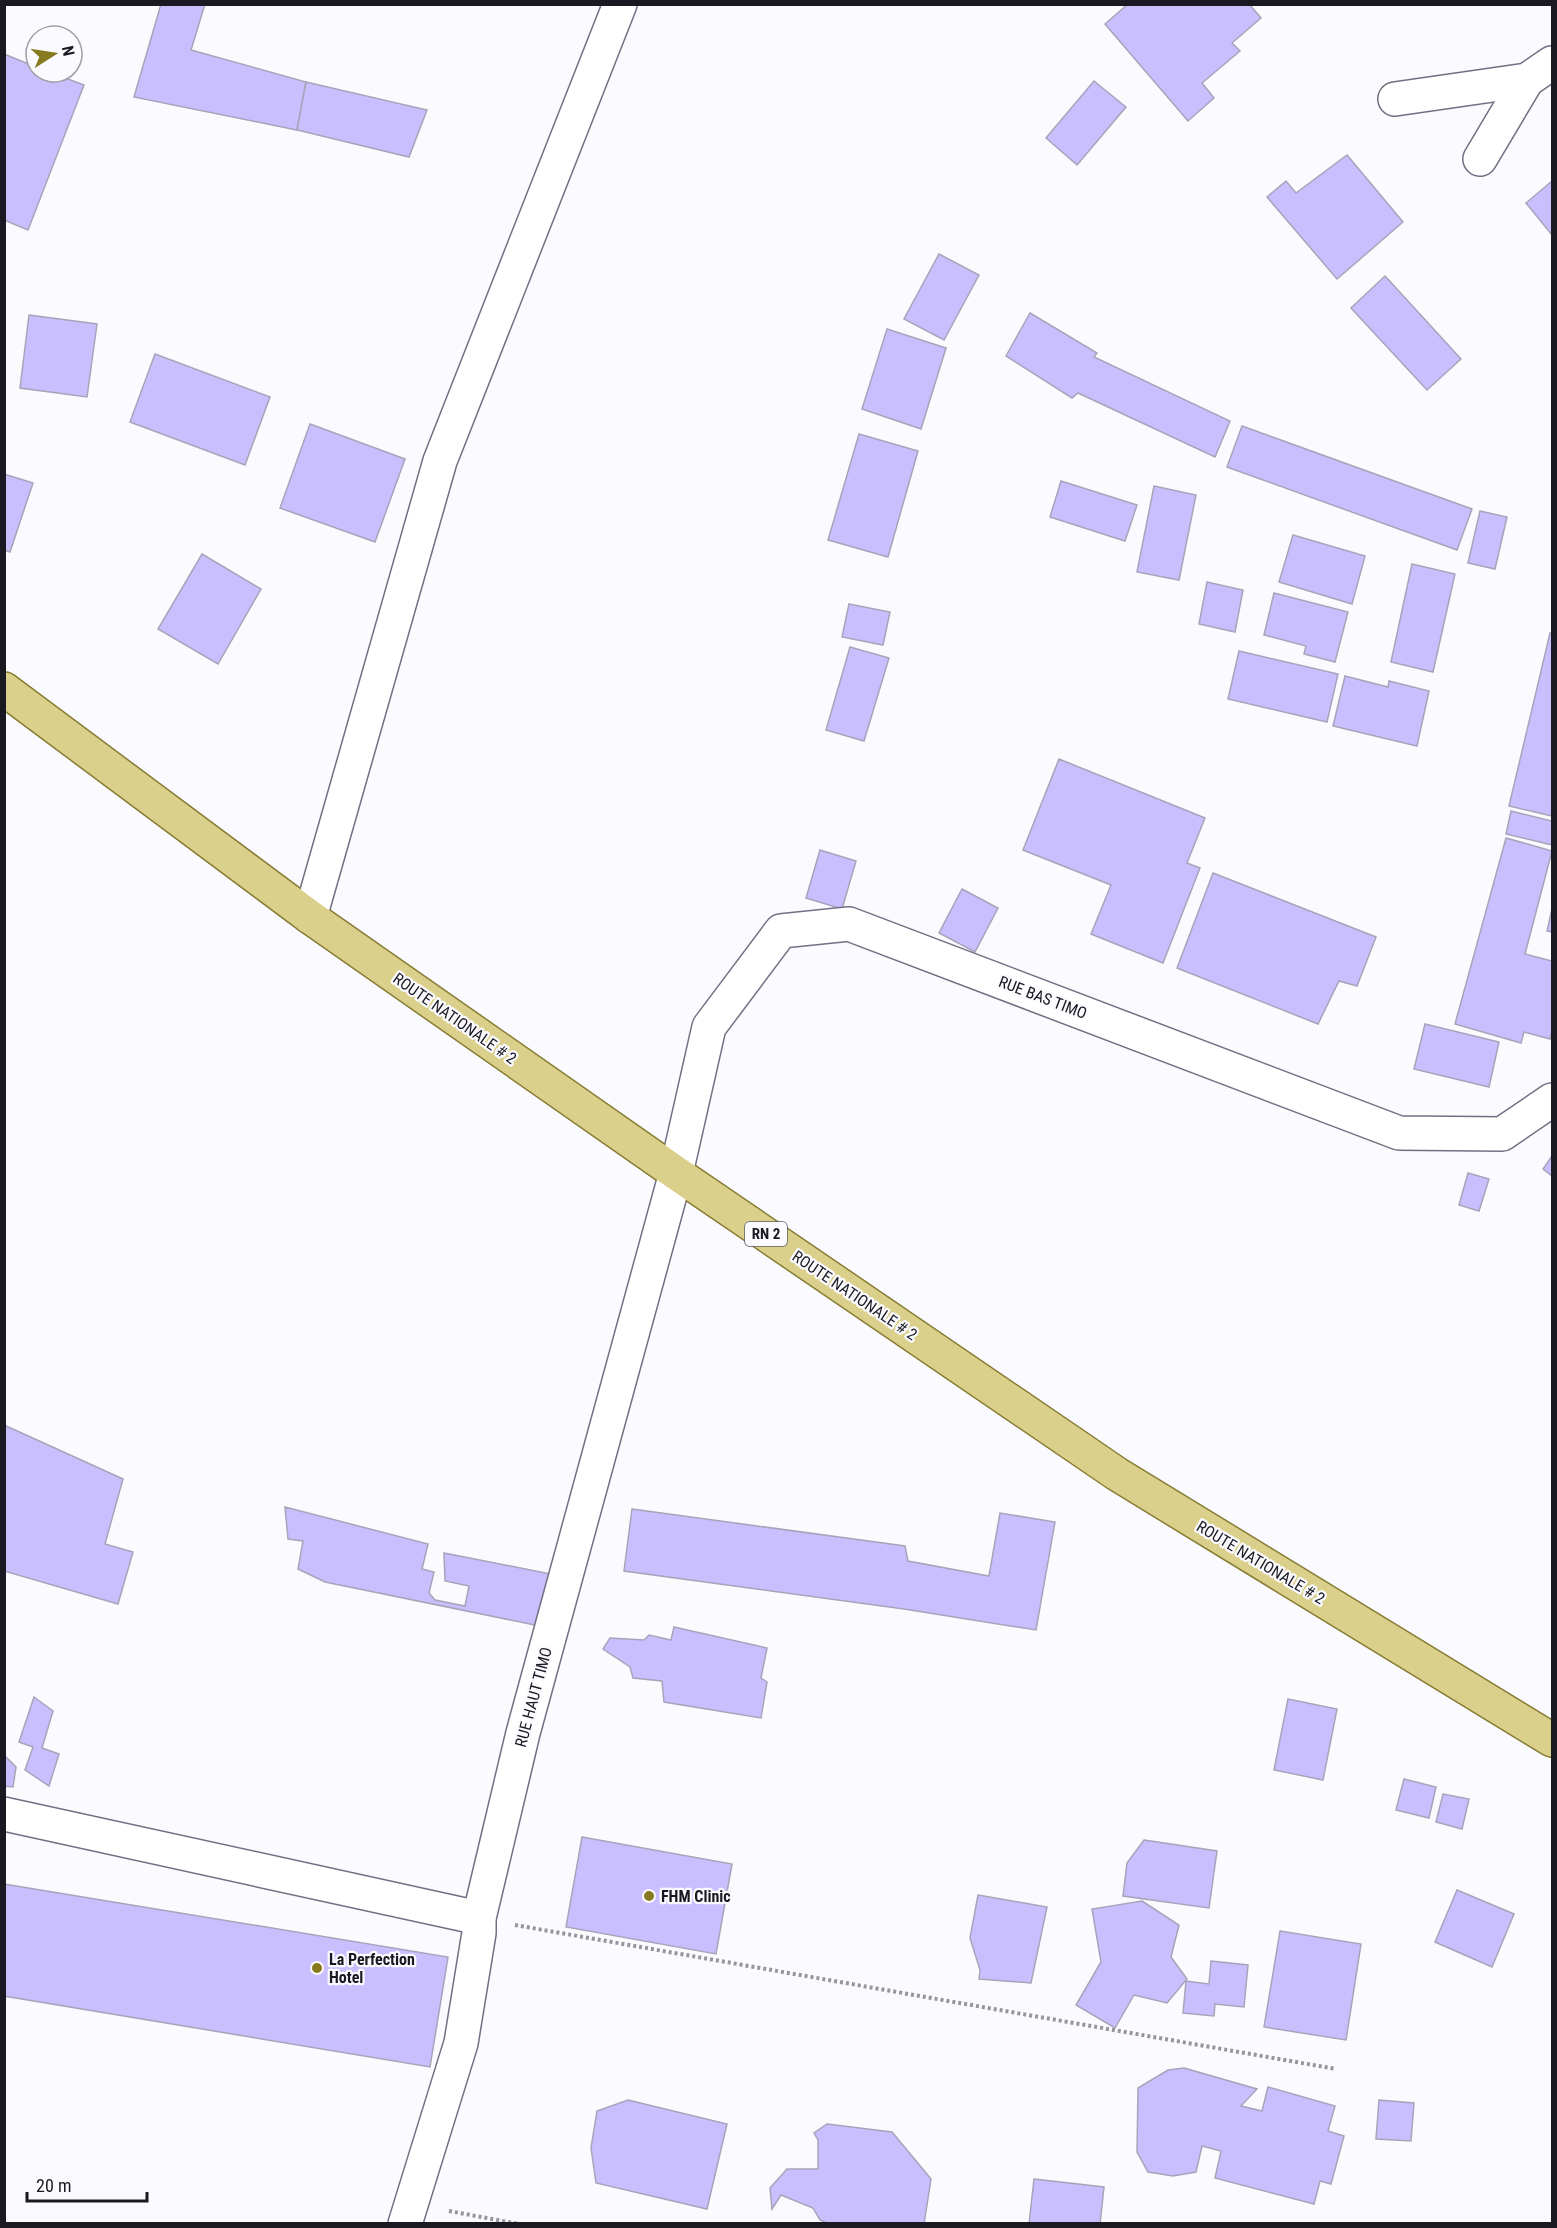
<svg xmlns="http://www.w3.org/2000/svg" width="1557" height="2228" viewBox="0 0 1557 2228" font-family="'Roboto Condensed',sans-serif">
<rect width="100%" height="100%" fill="#fbfaff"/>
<g fill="#c9bffe" stroke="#a7a4ba" stroke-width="1.5">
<path d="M161 4H205L191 50 306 82 297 130 134 97Z"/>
<path d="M1128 4H1249L1261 18 1232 43 1240 51 1202 83 1214 98 1188 121 1105 24Z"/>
<path d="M4 54 36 67V72H49L84 85 28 230 4 220Z"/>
<path d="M1094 81 1126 107 1077 165 1046 138Z"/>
<path d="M306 82 427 110 409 157 297 130Z"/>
<path d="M1347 155 1403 222 1337 279 1267 197 1286 181 1296 193Z"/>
<path d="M1552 181V235L1526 203Z"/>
<path d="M939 254 979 275 944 340 904 319Z"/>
<path d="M1385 276 1461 359 1427 390 1351 308Z"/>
<path d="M1030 313 1097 353 1094 357 1230 421 1215 457 1078 393 1072 398 1006 356Z"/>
<path d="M29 315 97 324 87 397 20 388Z"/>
<path d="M887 329 946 348 921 429 862 409Z"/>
<path d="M155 354 270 397 245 465 130 422Z"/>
<path d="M310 424 405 459 375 542 280 508Z"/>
<path d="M1242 426 1472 509 1457 550 1227 467Z"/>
<path d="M859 434 918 451 888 557 828 540Z"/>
<path d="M4 474 33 483 10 552 4 550Z"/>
<path d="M1061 481 1137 505 1125 541 1050 517Z"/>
<path d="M1154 486 1196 495 1179 580 1137 572Z"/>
<path d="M1480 511 1507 517 1495 569 1468 563Z"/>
<path d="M1293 535 1365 556 1352 604 1279 582Z"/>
<path d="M202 554 261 589 218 664 158 629Z"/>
<path d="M1412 564 1455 574 1433 672 1391 662Z"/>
<path d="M1207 582 1243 590 1235 632 1199 624Z"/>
<path d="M1274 593 1348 612 1335 662 1304 654 1306 646 1264 635Z"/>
<path d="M849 604 890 612 883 645 842 637Z"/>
<path d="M1550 633 1552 634V816L1509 806Z"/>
<path d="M850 647 889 658 864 741 826 730Z"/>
<path d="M1239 651 1338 674 1327 722 1228 699Z"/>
<path d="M1345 676 1388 687 1389 681 1429 691 1417 746 1333 726Z"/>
<path d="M1059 759 1205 818 1187 863 1200 868 1163 963 1091 934 1111 885 1023 850Z"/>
<path d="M1511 811 1552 821V845L1506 834Z"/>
<path d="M1506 838 1552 851 1525 954 1552 961V1031L1550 1039 1524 1032 1521 1043 1455 1024Z"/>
<path d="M820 850 856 861 842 909 806 898Z"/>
<path d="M1213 873 1376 937 1357 986 1339 981 1318 1024 1177 968Z"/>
<path d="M962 889 998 908 975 952 939 933Z"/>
<path d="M1552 909V932L1547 931Z"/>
<path d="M1425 1024 1499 1042 1489 1087 1414 1069Z"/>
<path d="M1552 1156V1176L1543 1169Z"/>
<path d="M1468 1173 1489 1179 1479 1211 1459 1205Z"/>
<path d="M4 1425 123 1479 105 1544 133 1552 118 1604 4 1571Z"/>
<path d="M285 1507 428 1544 422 1569 434 1572 429 1593 435 1600 465 1606 469 1586 445 1581 444 1553 551 1574 540 1626 325 1582 298 1569 303 1541 288 1539Z"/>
<path d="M632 1509 905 1546 908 1561 989 1576 1000 1513 1055 1522 1036 1630 904 1609 624 1571Z"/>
<path d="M674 1627 767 1648 761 1678 767 1682 761 1718 664 1702 662 1681 633 1678 630 1667 603 1649 610 1638 644 1640 649 1635 671 1640Z"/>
<path d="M34 1697 53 1711 42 1748 59 1754 49 1786 25 1770 33 1747 19 1742Z"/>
<path d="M1288 1699 1337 1709 1323 1780 1274 1770Z"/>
<path d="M4 1755 16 1767 13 1787 4 1786Z"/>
<path d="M1404 1779 1436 1787 1429 1818 1396 1810Z"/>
<path d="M1443 1794 1469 1799 1462 1829 1436 1822Z"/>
<path d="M582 1837 732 1864 716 1954 566 1927Z"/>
<path d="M1144 1840 1217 1851 1209 1908 1123 1896 1127 1863Z"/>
<path d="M4 1884 448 1957 430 2067 4 1996Z"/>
<path d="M1457 1890 1514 1914 1492 1967 1435 1942Z"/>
<path d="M978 1895 1047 1907 1031 1983 979 1979 980 1970 970 1938Z"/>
<path d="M1142 1901 1179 1925 1171 1957 1187 1979 1167 2003 1134 1995 1115 2028 1076 2005 1101 1962 1092 1909Z"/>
<path d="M1280 1931 1361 1944 1346 2040 1264 2027Z"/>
<path d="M1211 1961 1248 1965 1244 2007 1215 2004 1214 2016 1183 2013 1186 1981 1209 1984Z"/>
<path d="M1184 2068 1257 2089 1241 2106 1262 2111 1268 2087 1335 2106 1328 2131 1344 2136 1331 2184 1320 2181 1314 2204 1215 2178 1221 2151 1202 2146 1196 2172 1173 2176 1148 2172 1137 2152 1138 2088 1168 2070Z"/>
<path d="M628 2100 727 2124 707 2209 596 2183 591 2148 597 2111Z"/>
<path d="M1379 2100 1414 2103 1411 2141 1376 2139Z"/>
<path d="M827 2124 892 2132 931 2179 924 2224H829L820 2220 813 2208 781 2195 772 2209 770 2188 787 2169H818V2140L814 2133Z"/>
<path d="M1034 2179 1104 2187 1100 2224H1029Z"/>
</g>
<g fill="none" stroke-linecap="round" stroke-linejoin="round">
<defs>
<g id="street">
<path d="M1395 99 1527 80 1552 63"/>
<path d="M1480 159 1527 80"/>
<path d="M310 917 440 461 620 4"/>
<path d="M4 1814 479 1918"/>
<path d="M405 2224 461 2043 479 1933V1918L523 1733 676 1173 709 1027 781 931 849 924 1399 1133 1502 1134 1552 1100"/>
</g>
<path id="primary" d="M4 689 310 917 676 1173 1117 1474 1552 1740"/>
</defs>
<use href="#street" stroke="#726f83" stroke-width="36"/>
<use href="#primary" stroke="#877c33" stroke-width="36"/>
<g stroke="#96959c" stroke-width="4" stroke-dasharray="3 3" stroke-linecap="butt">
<path d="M515 1925 1336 2069"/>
<path d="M449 2211 519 2224"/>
</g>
<use href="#street" stroke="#fff" stroke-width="33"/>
<use href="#primary" stroke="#dad08b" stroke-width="33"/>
</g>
<g fill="#867a1f" stroke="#fbfaff" stroke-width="2">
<circle cx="649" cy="1896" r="6"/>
<circle cx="317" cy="1968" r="6"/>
</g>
<g text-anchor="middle" stroke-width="4.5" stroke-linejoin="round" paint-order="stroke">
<rect fill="#fbfaff" stroke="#5e5c64" stroke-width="1.5" x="745" y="1222" width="42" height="24" rx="4.5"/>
<g font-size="15" font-weight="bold" fill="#1a1921">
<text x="766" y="1239">RN 2</text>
</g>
<g font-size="16" fill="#1a1921" stroke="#fbfaff">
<text transform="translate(1043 997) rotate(21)" y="6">RUE BAS TIMO</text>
<text transform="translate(455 1018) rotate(35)" y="6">ROUTE NATIONALE # 2</text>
<text transform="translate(855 1295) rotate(34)" y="6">ROUTE NATIONALE # 2</text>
<text transform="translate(1261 1562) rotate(31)" y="6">ROUTE NATIONALE # 2</text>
<text transform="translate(533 1697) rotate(-75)" y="6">RUE HAUT TIMO</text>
</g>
<g font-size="16" font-weight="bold" fill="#1a1921" stroke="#fbfaff" text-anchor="start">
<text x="661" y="1902">FHM Clinic</text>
<text x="329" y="1965">La Perfection<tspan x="329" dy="18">Hotel</tspan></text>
</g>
</g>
<rect width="1557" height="2228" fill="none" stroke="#1a1921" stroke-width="12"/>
<g transform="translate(54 54) rotate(78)"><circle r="28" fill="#fbfaff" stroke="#a1a0a6" stroke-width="1.5"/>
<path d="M0-4.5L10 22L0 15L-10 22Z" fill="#867a1f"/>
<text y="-9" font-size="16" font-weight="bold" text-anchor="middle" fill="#1a1921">N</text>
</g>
<path d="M27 2192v9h120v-9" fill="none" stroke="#1a1921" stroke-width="3"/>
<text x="36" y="2192" font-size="18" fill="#1a1921" stroke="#fbfaff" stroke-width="4.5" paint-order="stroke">20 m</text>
</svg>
